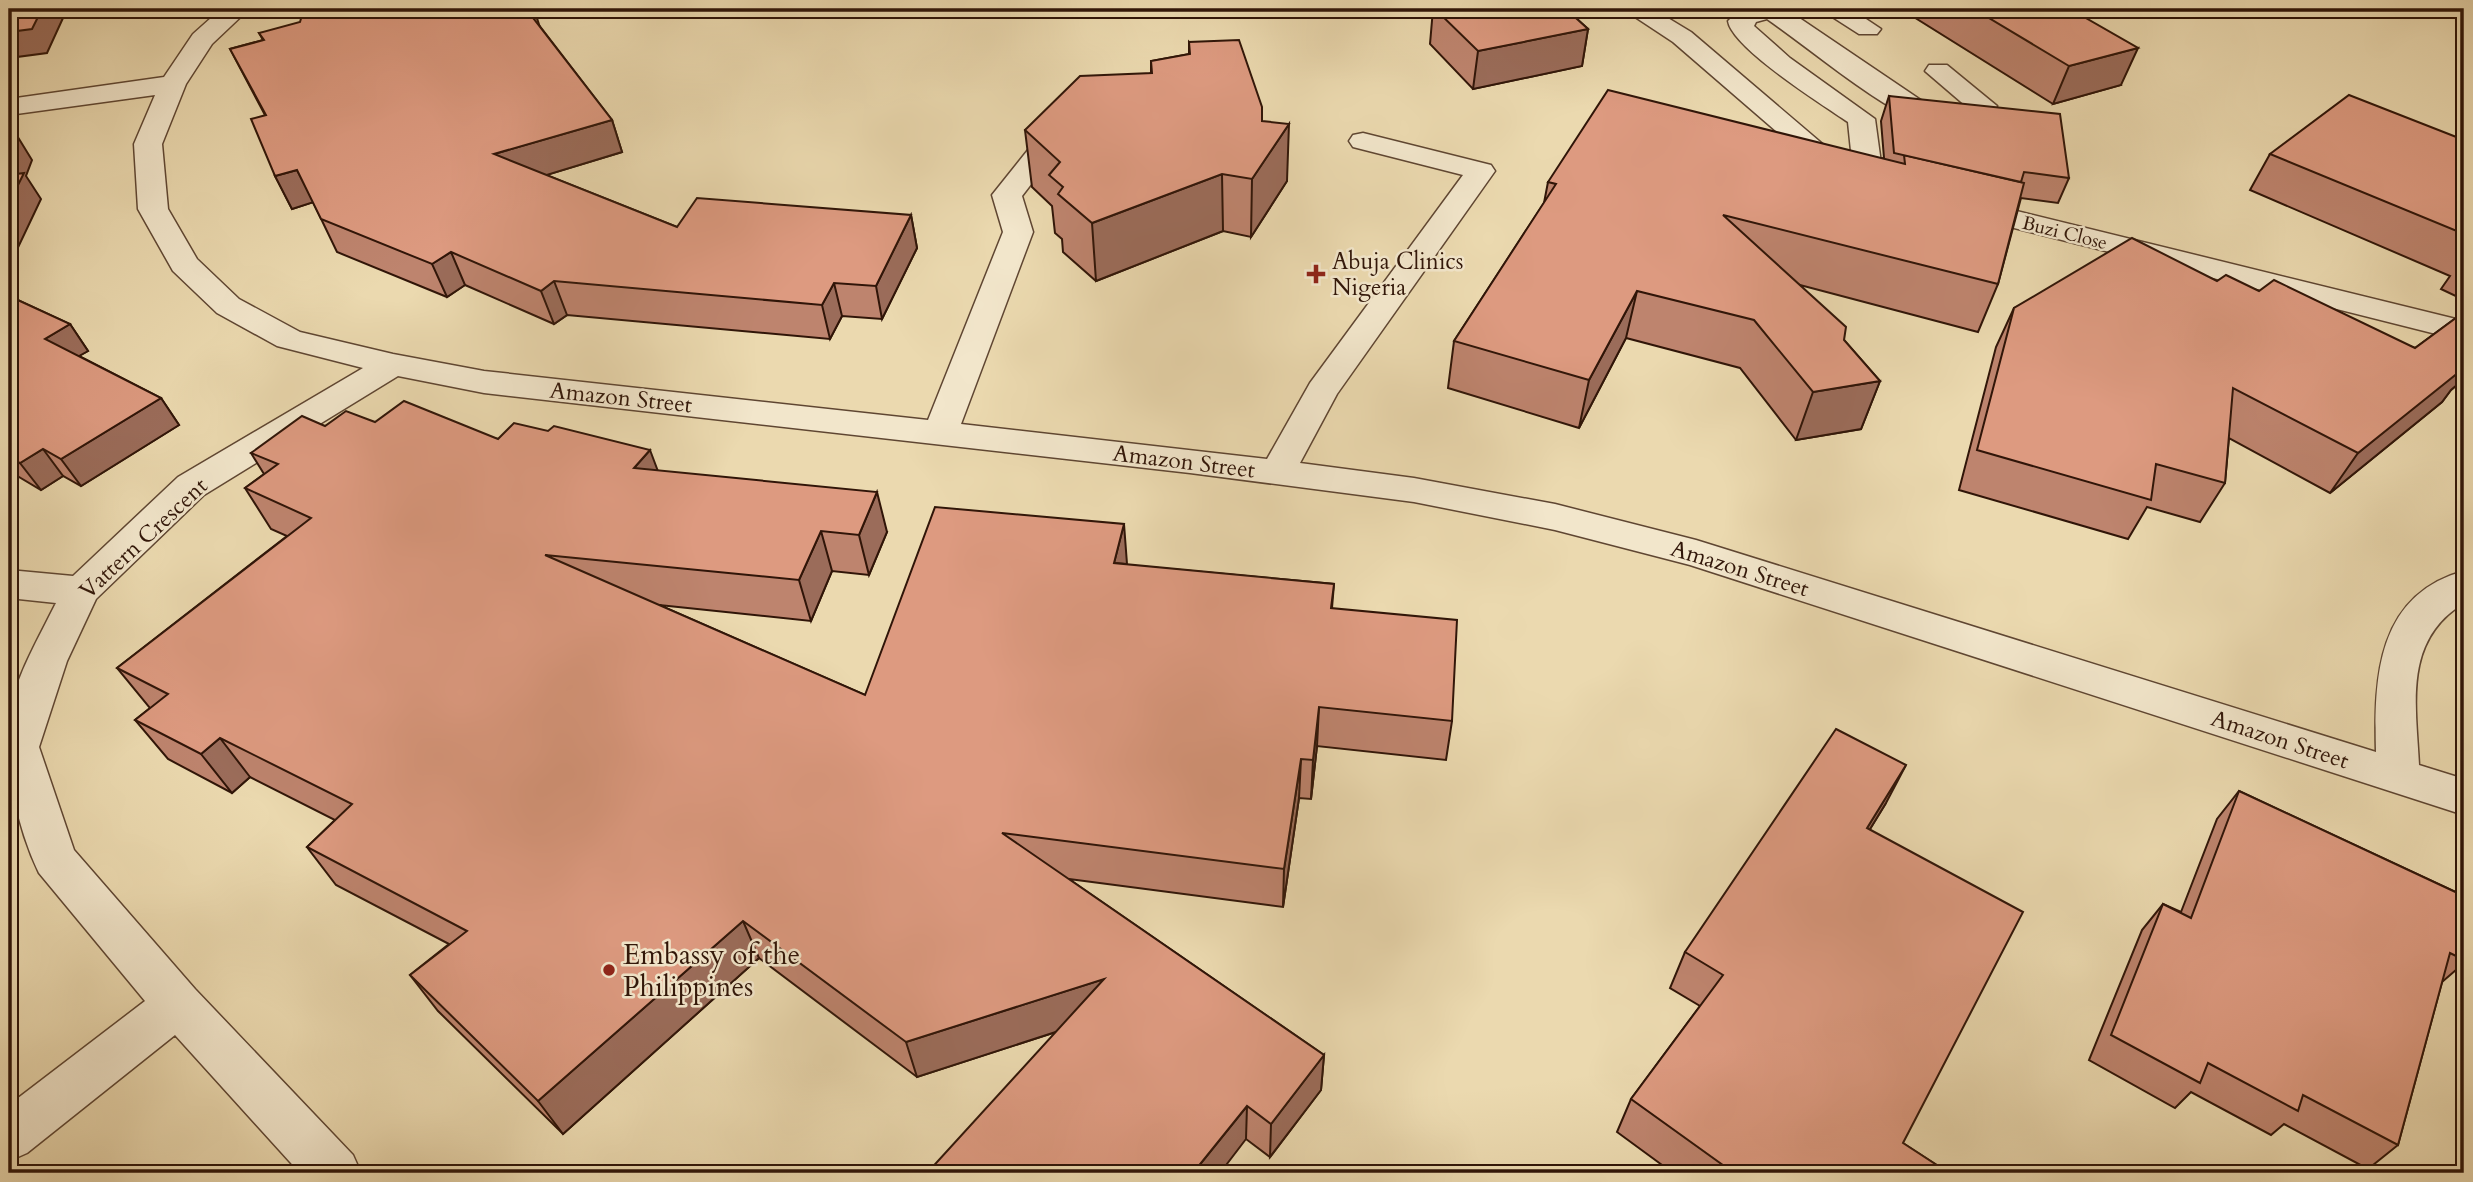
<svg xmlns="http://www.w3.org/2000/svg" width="2473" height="1182" viewBox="0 0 2473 1182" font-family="Cardo,serif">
<rect width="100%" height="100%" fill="#ebd9af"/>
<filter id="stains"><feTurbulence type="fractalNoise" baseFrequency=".00286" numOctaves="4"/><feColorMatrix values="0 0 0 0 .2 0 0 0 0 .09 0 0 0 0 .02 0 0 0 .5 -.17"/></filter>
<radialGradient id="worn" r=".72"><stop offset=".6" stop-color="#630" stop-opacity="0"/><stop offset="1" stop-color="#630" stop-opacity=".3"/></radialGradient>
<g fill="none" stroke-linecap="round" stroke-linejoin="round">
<defs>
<g id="minor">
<path d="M221 9H249L212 44 186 84 162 144 168 209 197 259 239 299 300 332 393 354 484 371 928 420 1003 232 992 195 1051 121H1071L1075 127 1022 196 1033 232 961 424 1267 459 1310 383 1463 175 1353 147 1349 141 1353 135 1363 133 1491 165 1495 171 1337 394 1300 463 1414 478 1555 504 1696 540 2376 752C2374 677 2377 595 2464 571V603C2403 640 2416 704 2419 765L2464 779V815L1690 565 1555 530 1414 502 1190 473 484 393 398 376 204 495 96 599 67 661 39 747 74 850 195 989 353 1155 361 1173H300L175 1035 27 1153 9 1161V1105L145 1001 39 873C19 832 0 757 9 711 18 673 39 637 56 603L9 598V570L73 576 178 477 363 368 277 346 217 313 173 271 138 209 134 144 155 95 9 115V99L164 77 193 34Z"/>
<path d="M1623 9H1653L1691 32 1853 170 1848 122C1823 105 1732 48 1728 21L1738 11 1790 9 1789 11 1931 107 1951 110 1967 107 1925 71 1929 65H1947L1997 106C1978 134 1931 131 1904 115 1857 89 1811 50 1767 19L1756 22 1754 26 1790 58 1875 119 1884 185 1879 191 1869 194 1859 191 1853 172 1849 177 1839 180 1829 177 1673 42Z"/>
<path d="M1820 9H1851L1881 29 1877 34H1859Z"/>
<path d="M1964 198 2464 321V341L1954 213 1949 207 1954 201Z"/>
</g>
</defs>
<use href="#minor" stroke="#5f4632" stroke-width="3"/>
<use href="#minor" fill="#f2e6cb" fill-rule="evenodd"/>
</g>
<g fill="#be846e" stroke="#301508" stroke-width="2">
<path d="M1433 9H1566L1588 29 1582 66 1473 89 1430 44Z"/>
<path d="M1901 9H2070L2121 85 2053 104Z"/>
<path d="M539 25 612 120 622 152 546 175 677 227 911 215 917 248 882 319 842 316 830 339 567 315 554 324 465 285 447 297 337 252 313 202 292 209 275 176 265 115 230 49 263 40 259 33Z"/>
<path d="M1189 42 1262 121 1287 181 1251 237 1223 231 1096 281 1063 252 1062 239 1055 233 1052 206 1032 187 1025 130 1151 73V61L1189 54Z"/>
<path d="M1889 96 2069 178 2058 203 2021 198 1998 284 1978 332 1800 285 1844 340 1880 381 1861 429 1796 440 1740 368 1626 338 1579 428 1448 388 1454 341 1544 203 1548 182 1884 158 1881 121Z"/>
<path d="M2464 140V300L2441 289 2450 276 2250 190 2270 154Z"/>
<path d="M2217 281 2259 291 2415 348 2464 312V379L2451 390 2442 402 2330 493 2229 438 2225 483 2200 522 2147 507 2128 539 1959 490 1996 347 2014 308Z"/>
<path d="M9 296 70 324 88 351 79 356 161 398 179 425 81 486 63 476 41 490 9 471Z"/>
<path d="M375 422 498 439 658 471 887 532 869 575 832 571 811 621 659 605 865 695 1127 565 1334 584 1332 608 1452 721 1446 760 1317 746 1311 799 1299 798 1283 907 1069 879 1324 1055 1321 1090 1270 1157 1246 1139 1056 1032 917 1077 759 958 563 1134 438 1011 410 975 449 944 336 885 307 847 335 820 250 777 232 793 168 759 135 720 150 708 117 668 287 536 271 529 245 488 264 474 251 453 325 426Z"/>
<path d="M2239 791 2464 896V963L2442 982 2398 1145 2368 1169 2284 1124 2271 1135 2191 1092 2175 1108 2089 1060 2142 930 2163 904 2181 912 2217 819Z"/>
<path d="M1886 803 1870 829 1903 1143 1949 1173H1673L1617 1132 1631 1099 1700 1006 1670 988 1685 952Z"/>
</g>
<g fill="#9b6c5a" stroke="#301508" stroke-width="2">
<path d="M42 9H135L63 18 47 53 9 58V32Z"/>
<path d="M535 12 545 43 530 14Z"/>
<path d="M1588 29 1582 66 1473 89 1478 51Z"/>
<path d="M2138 48 2121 85 2053 104 2069 66Z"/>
<path d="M612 120 622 152 507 187 494 154Z"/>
<path d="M1289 124 1287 181 1251 237 1252 179Z"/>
<path d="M16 134 32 160 26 176 41 199 13 258 9 262V151Z"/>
<path d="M297 170 314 202 292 209 275 176Z"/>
<path d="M1222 174 1223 231 1096 281 1092 223Z"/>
<path d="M911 215 917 248 882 319 876 286Z"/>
<path d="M451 252 465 285 447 297 432 264Z"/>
<path d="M554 281 567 315 554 324 541 291Z"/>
<path d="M834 283 842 316 830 339 822 305Z"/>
<path d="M1637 291 1626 338 1579 428 1589 380Z"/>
<path d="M70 324 88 351 63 365 45 339Z"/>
<path d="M2464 365V379L2451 390 2442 402 2330 493 2358 453Z"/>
<path d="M1880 381 1861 429 1796 440 1813 392Z"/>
<path d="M161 398 179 425 81 486 61 459Z"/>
<path d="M43 449 63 476 41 490 20 463Z"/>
<path d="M650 450 665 490 634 468Z"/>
<path d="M877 492 887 532 869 575 859 535Z"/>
<path d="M1124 524 1127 564 1114 563Z"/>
<path d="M821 531 832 571 811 621 799 580Z"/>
<path d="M1319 707 1317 746 1311 799 1313 760Z"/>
<path d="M220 738 250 777 232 793 201 754Z"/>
<path d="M1301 759 1299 798 1283 907 1284 869Z"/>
<path d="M1906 765 1886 803 1848 865 1867 828Z"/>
<path d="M743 921 759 958 563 1134 538 1101Z"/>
<path d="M1104 979 1108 1015 917 1077 906 1042Z"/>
<path d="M1324 1055 1321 1090 1270 1157 1271 1124Z"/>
<path d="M1247 1106 1246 1139 1220 1173H1193Z"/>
</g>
<g fill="#dd9a80" stroke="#301508" stroke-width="2">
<path d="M9 9H42L32 29 9 32Z"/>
<path d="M324 9H532L535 12 530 14 612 120 494 154 677 227 697 198 911 215 876 286 834 283 822 305 554 281 541 291 451 252 432 264 321 219 297 170 275 176 251 119 266 115 230 49 264 40 259 33 300 22 302 15Z"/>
<path d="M1435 9H1566L1588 29 1478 51Z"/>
<path d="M1974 9H2070L2138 48 2069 66Z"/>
<path d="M1239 40 1262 107V121L1289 124 1252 179 1222 174 1092 223 1058 194 1063 187 1049 175 1060 162 1025 130 1080 76 1152 73 1151 61 1190 54 1189 42Z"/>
<path d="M1608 90 1905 164 1904 155 2024 183 1998 284 1723 215 1846 327 1844 340 1880 381 1813 392 1754 320 1637 291 1589 380 1454 341 1556 184 1548 182Z"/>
<path d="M2349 95 2464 140V234L2270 154Z"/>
<path d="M1889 96 2060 114 2069 178 2024 172 2021 182 1894 153Z"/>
<path d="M16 134 9 151V135Z"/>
<path d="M24 173 9 203V175Z"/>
<path d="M2132 238 2217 281 2226 275 2259 291 2274 280 2415 348 2464 312V368L2358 453 2233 388 2225 483 2156 464 2151 500 1977 450 2014 308Z"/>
<path d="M9 296 70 324 45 339 161 398 61 459 43 449 20 463 9 456Z"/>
<path d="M404 401 498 439 514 423 548 431 554 426 650 450 634 468 877 492 859 535 821 531 799 580 545 555 865 695 935 507 1124 524 1114 563 1334 584 1331 608 1457 620 1452 721 1319 707 1313 760 1301 759 1284 869 1002 833 1324 1055 1271 1124 1247 1106 1193 1173H927L1104 979 906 1042 743 921 538 1101 410 975 467 931 307 847 352 804 220 738 201 754 135 720 168 694 117 668 311 518 245 488 278 464 251 453 302 416 325 426 346 411 375 422Z"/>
<path d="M1836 729 1906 765 1867 828 2023 912 1903 1143 1949 1173H1734L1631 1099 1723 975 1685 952Z"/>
<path d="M2239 791 2464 896V960L2450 953 2398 1145 2303 1095 2298 1111 2208 1063 2200 1083 2111 1035 2163 904 2191 918Z"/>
</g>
<g fill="#8f2418" stroke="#f2e6cb" stroke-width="2.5">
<path d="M1312.5 263.5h7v7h7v7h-7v7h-7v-7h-7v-7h7z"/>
<circle cx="609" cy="970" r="7"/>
</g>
<g text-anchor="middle" stroke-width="5" stroke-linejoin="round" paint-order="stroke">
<g font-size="19" fill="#301508" stroke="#f2e6cb">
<text transform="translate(2065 232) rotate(14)" y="7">Buzi Close</text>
</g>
<g font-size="23" fill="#301508" stroke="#f2e6cb" text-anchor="start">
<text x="1332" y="269">Abuja Clinics<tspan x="1332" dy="26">Nigeria</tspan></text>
</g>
<g font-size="23" fill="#301508" stroke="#f2e6cb">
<text transform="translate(621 397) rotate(6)" y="8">Amazon Street</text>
<text transform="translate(1184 461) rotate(7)" y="8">Amazon Street</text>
<text transform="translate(143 538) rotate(-43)" y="8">Vattern Crescent</text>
<text transform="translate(1740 568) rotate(17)" y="8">Amazon Street</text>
<text transform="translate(2280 739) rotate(18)" y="8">Amazon Street</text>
</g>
<g font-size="28" fill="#301508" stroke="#f2e6cb" text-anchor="start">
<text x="623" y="964">Embassy of the<tspan x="623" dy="32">Philippines</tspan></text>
</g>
</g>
<rect width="2473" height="1182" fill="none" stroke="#ebd9af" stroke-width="35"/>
<rect x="10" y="10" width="2452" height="1161" fill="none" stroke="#301508" stroke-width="3.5"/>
<rect x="18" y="18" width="2438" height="1147" fill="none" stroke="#301508" stroke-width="2"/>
<rect width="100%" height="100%" filter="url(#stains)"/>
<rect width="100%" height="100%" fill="url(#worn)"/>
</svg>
